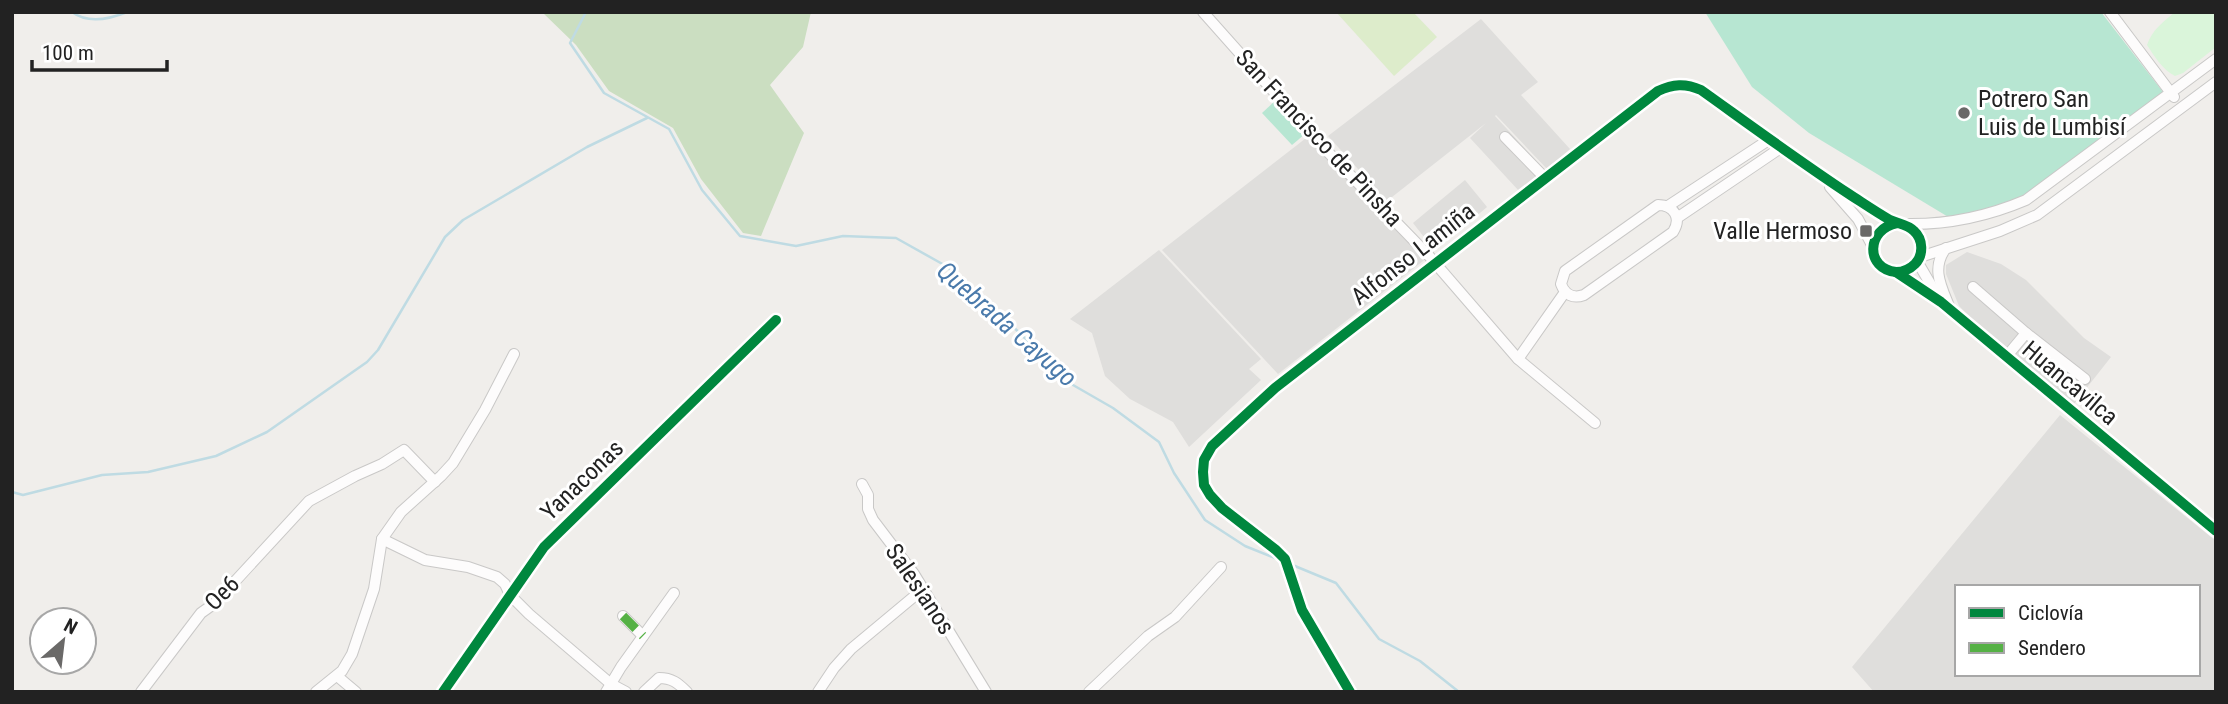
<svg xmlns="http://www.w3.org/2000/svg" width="2228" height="704" viewBox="0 0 2228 704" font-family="'Roboto Condensed',sans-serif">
<rect width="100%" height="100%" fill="#f0eeeb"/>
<g fill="#dfdedc" fill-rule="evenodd">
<path d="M1481 19 1538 82 1521 95 1570 149 1547 169 1496 115 1495 116 1545 170 1519 191 1470 138 1486 123 1387 201 1328 136Z"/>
<path d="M1310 135 1427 258 1278 374 1162 250Z"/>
<path d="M1465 180 1487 207 1435 251 1413 223Z"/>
<path d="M1159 250 1261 359 1249 369 1261 380 1189 447 1173 422 1130 399 1105 376 1092 333 1070 319Z"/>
<path d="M1967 252 2001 264 2026 280 2084 338 2111 357 2074 404 1976 323 1959 306 1946 274V265Z"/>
<path d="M2060 415 2216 541V692H1874L1852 667ZM1957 587H2198V674H1957Z"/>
</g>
<path fill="#ddeccb" d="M1336 12H1413L1437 37 1394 76Z"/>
<path fill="#cbdec1" d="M542 12H811L803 47 770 85 804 133 761 236 743 233 701 179 673 128 609 91 576 45Z"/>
<path fill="#daf5da" d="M2175 12H2216V47L2183 73 2175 76C2162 69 2155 57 2147 45 2152 30 2163 22 2175 12Z"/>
<g fill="#b7e6d2">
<path d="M1705 12H2101L2163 92 2026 200 1950 218 1809 133 1752 87Z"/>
<path d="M1275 101 1305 134 1292 145 1262 113Z"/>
</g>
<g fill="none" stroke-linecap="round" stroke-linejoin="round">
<g stroke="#bfdbe3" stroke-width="2.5">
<path d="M72 12C88 24 110 19 127 12"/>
<path d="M586 12 570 43 604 93 669 129 702 190 740 236 796 246 843 236 896 238 946 266 997 311 1073 385 1113 408 1159 442 1174 473 1205 520 1245 546 1280 560"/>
<path d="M12 492 23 495 102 475 148 472 216 456 267 432 367 362 378 350 445 237 463 220 587 147 647 118"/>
<path d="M1290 564 1336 583 1379 639 1420 661 1459 692"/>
</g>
<defs>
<g id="minor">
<path d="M1203 12 1323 147 1429 256 1518 359 1595 423"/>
<path d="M2110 12 2174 97"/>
<path d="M1505 137 1545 178"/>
<path d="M1830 187 1858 219 1873 247"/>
<path d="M1658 205C1674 205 1682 218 1673 232L1584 295C1573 299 1565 295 1561 284L1565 271Z"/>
<path d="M1668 206 1770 139"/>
<path d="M1677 218 1782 147"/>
<path d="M1905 224C1948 225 1986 217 2026 200L2216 59"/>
<path d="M1946 248C1931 268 1941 286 1949 306"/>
<path d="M1920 257 2000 231 2037 215 2216 82"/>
<path d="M1917 261 1938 297"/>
<path d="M1896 272 1941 302 2216 531"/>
<path d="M1973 287 2026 333"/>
<path d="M2006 357 2026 333 2085 379"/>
<path d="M1518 359 1565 292"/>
<path d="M862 484 868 495V509L873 520 914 574 986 692"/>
<path d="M382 539 425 560 468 567 497 577 505 584 510 595 529 614 611 684 626 692"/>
<path d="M623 616 643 636"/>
<path d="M337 676 356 692"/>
<path d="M141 692 201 613 215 603 309 501 355 476 382 464 404 450 435 482"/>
<path d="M316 692 342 671 352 654 374 589 382 539 401 512 441 476 453 463 485 410 514 354"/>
<path d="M443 692 544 547 776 320"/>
<path d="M606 692 621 667 674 593"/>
<path d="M644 692 659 678C672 678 678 683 687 692"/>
<path d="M818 692 834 668 851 649 923 589"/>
<path d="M1089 692 1148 636 1175 617 1221 567"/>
<path d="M1350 692 1302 610 1285 559 1276 550 1222 508 1210 495 1204 485 1203 472 1204 460 1212 446 1275 388 1658 91C1673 84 1685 83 1701 90 1750 125 1799 161 1849 194 1863 203 1876 212 1890 220 1898 224 1907 224 1914 231 1923 239 1924 255 1915 264 1910 269 1903 272 1896 272 1865 269 1866 229 1897 223"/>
</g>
</defs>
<use href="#minor" stroke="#c9c8c7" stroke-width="12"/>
<use href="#minor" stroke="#fdfcfc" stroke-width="10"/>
<path stroke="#55b145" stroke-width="9" stroke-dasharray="18 9" stroke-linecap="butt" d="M623 616 643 636"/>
<defs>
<g id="cycleway">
<path d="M1896 272 1941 302 2216 531"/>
<path d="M443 692 544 547 776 320"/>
<path d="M1350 692 1302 610 1285 559 1276 550 1222 508 1210 495 1204 485 1203 472 1204 460 1212 446 1275 388 1658 91C1673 84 1685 83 1701 90 1750 125 1799 161 1849 194 1863 203 1876 212 1890 220 1898 224 1907 224 1914 231 1923 239 1924 255 1915 264 1910 269 1903 272 1896 272 1865 269 1866 229 1897 223"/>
</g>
</defs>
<use href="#cycleway" stroke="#fff" stroke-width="15"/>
<use href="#cycleway" stroke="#00873e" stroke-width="10"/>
</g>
<g fill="#6a6968" stroke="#fff" stroke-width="2.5">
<circle cx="1964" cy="113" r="7"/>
<rect x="1859" y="224" width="14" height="14" rx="3.5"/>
</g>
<g text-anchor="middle" stroke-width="6" stroke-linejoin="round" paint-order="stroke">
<g font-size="24" fill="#222" stroke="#fff" text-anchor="start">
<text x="1978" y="107">Potrero San<tspan x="1978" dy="28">Luis de Lumbisí</tspan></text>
<text x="1852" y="239" text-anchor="end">Valle Hermoso</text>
</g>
<g font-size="24" fill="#222" stroke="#fff">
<text transform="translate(1319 138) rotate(47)" y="8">San Francisco de Pinsha</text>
<text transform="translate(1413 254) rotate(-38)" y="8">Alfonso Lamiña</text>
<text transform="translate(2070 383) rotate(40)" y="8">Huancavilca</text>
<text transform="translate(582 480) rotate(-44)" y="8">Yanaconas</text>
<text transform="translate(920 589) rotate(56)" y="8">Salesianos</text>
<text transform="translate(222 593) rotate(-45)" y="8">Oe6</text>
</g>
<g font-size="26" font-style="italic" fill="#4a7aab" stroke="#fff">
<text transform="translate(1007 324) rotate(41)" y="9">Quebrada Cayugo</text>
</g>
</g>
<rect width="2228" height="704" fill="none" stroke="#222222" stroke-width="28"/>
<rect x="1955" y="585" width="245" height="91" fill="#ffffff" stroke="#a7a7a7" stroke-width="2"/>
<rect x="1969" y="608" width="35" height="10" fill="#00873e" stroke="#a7a7a7" stroke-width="2"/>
<text x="2018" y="620" font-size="21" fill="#222222">Ciclovía</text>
<rect x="1969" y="643" width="35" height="10" fill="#55b145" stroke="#a7a7a7" stroke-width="2"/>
<text x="2018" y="655" font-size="21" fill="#222222">Sendero</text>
<g transform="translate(63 641) rotate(28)"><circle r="33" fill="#ffffff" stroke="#a7a7a7" stroke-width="2"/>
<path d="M0-5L12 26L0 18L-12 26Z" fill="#6a6968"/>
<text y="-10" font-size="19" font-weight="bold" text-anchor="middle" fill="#222222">N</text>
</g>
<path d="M32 60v10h135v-10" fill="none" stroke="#222222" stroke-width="3.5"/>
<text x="42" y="60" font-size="21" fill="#222222" stroke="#ffffff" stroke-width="5" paint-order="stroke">100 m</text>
</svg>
